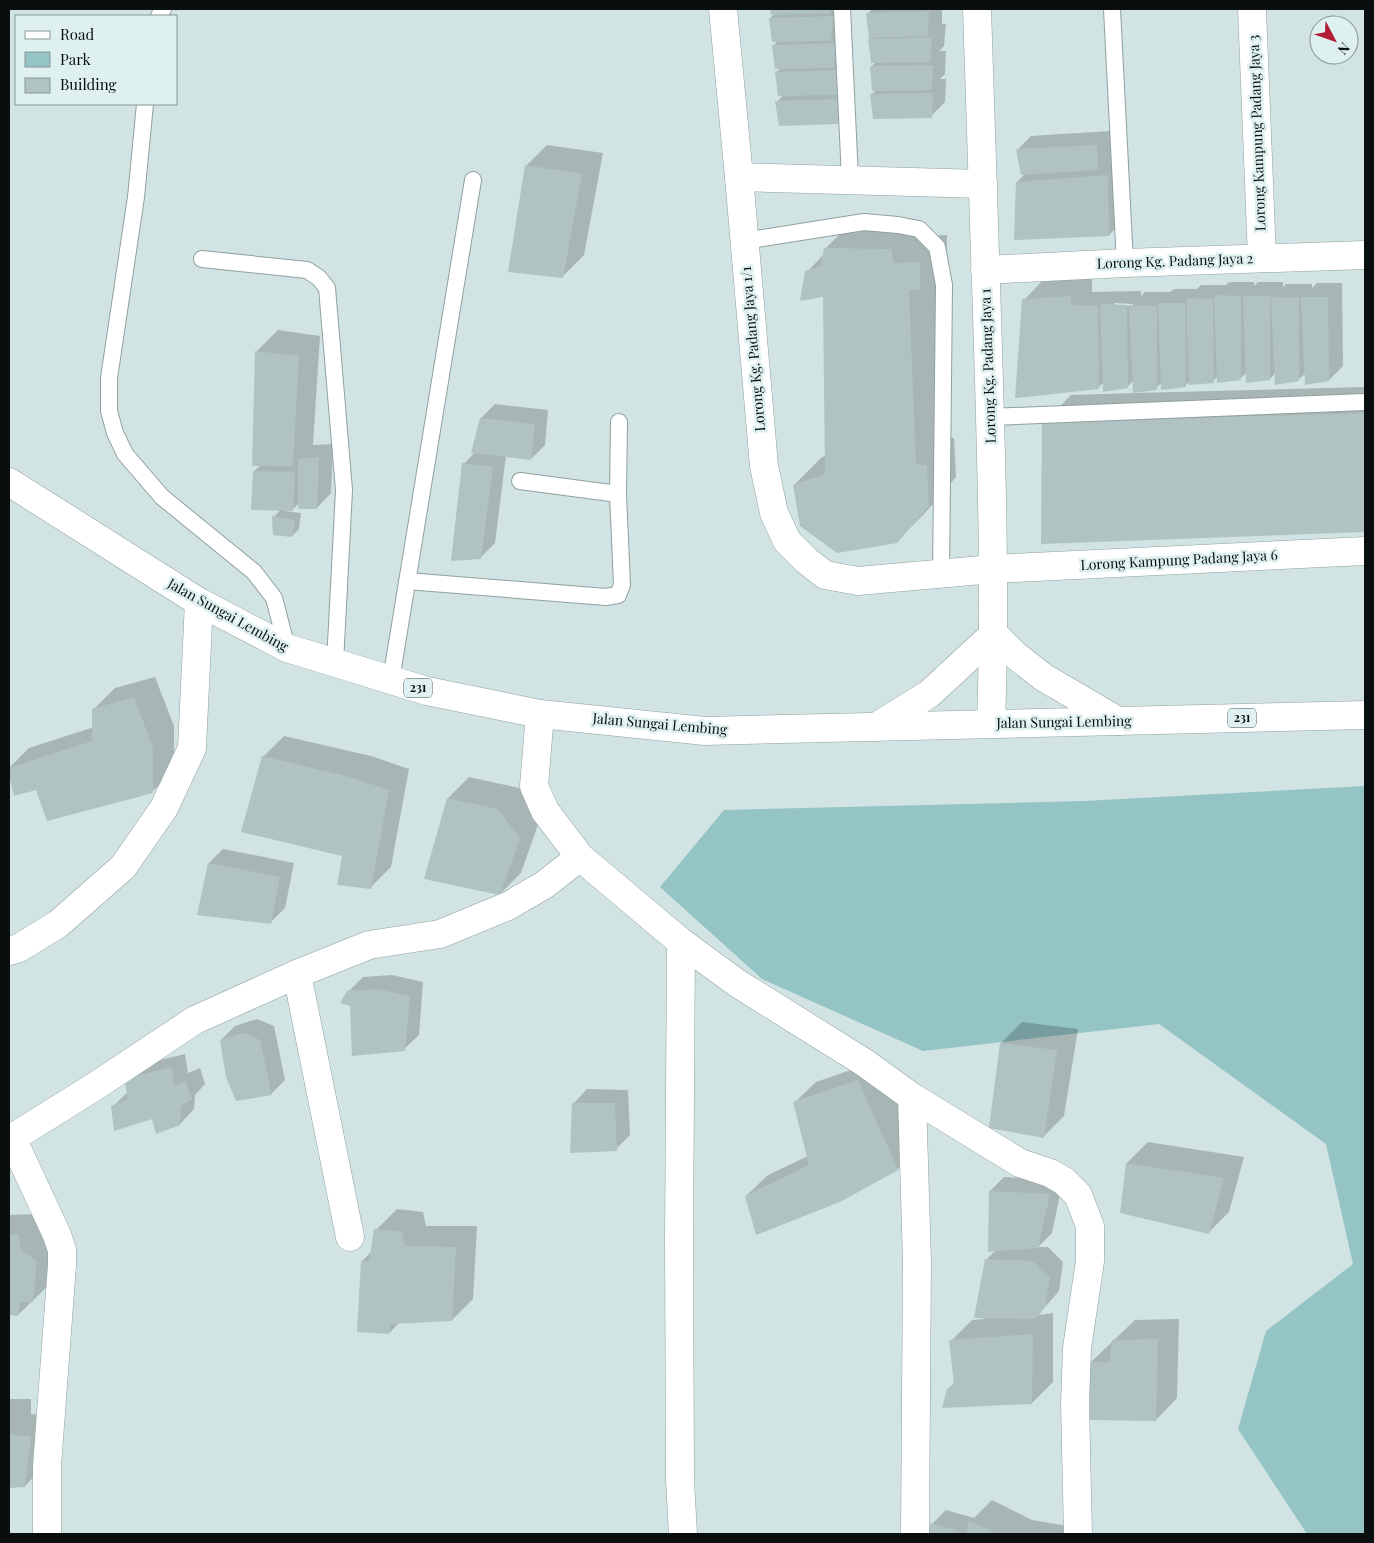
<svg xmlns="http://www.w3.org/2000/svg" width="1374" height="1543" viewBox="0 0 1374 1543" font-family="'Playfair Display',serif">
<rect width="100%" height="100%" fill="#d1e3e3"/>
<path fill="#95c4c5" d="M1365 786V1534H1307L1238 1429 1266 1331 1353 1264 1326 1144 1159 1024 923 1051 762 979 660 887 724 810 1084 801Z"/>
<g fill="#0003" fill-rule="evenodd">
<path d="M771 9H846L852 109 837 123 777 102 783 95 776 72 781 68 773 46 778 41 770 18 775 14H772Z"/>
<path d="M868 9H942V24H946L944 46 939 51H946L945 74 940 79H946L945 102 931 116 871 95 877 89 871 67 876 62 869 39 872 37 867 14 872 9Z"/>
<path d="M1110 131 1112 156 1128 155 1130 214 1109 235 1017 182 1025 174 1017 150 1031 136Z"/>
<path d="M547 145 603 153 584 255 563 276 526 166Z"/>
<path d="M853 221 922 236 947 235 943 437 954 438 956 477 925 513 897 541 794 485 822 457 826 456 824 295 807 272 824 254 825 249Z"/>
<path d="M1092 275V292L1141 291V296L1145 292H1170L1174 289H1197L1201 285H1226L1229 282H1254V286L1258 282H1283V287L1286 284H1312V288L1317 283H1342L1343 366 1329 380 1306 373 1298 380 1275 373 1270 379 1247 372 1241 378 1218 376 1213 381H1190L1185 386 1162 382 1156 388 1135 391V393L1365 387V531L1042 543 1044 423 1071 395 1134 393V380L1127 387 1104 382 1098 388 1016 397 1024 300 1045 278ZM1114 303 1133 304V306H1114Z"/>
<path d="M278 330 320 336 313 445 333 444 331 493 317 508 299 503 293 509H285V511L301 513 299 529 292 536 274 517 281 509 254 471 261 465 257 351Z"/>
<path d="M495 404 548 410 545 445 531 459 506 456 495 543 481 557 464 464 475 452 481 418Z"/>
<path d="M155 677 174 726V770L152 792 36 789 15 794 9 768 29 748 94 727V709L115 688Z"/>
<path d="M284 736 371 756 409 769 391 867 370 888 263 757Z"/>
<path d="M469 777 519 788 541 816 521 873 500 894 426 878 448 798Z"/>
<path d="M223 849 294 863 285 908 271 922 198 914 209 863Z"/>
<path d="M392 975 423 982 419 1035 404 1049 351 1005 348 992 363 977Z"/>
<path d="M257 1019 274 1026 285 1080 271 1094 221 1040 235 1026Z"/>
<path d="M1022 1022 1078 1029 1064 1116 1043 1137 1001 1043Z"/>
<path d="M185 1054 188 1073 200 1068 205 1084 195 1095 194 1109 180 1124 112 1107 128 1092 139 1065Z"/>
<path d="M880 1060 919 1148 898 1169 842 1200 746 1196 768 1175 808 1156 794 1103 816 1082Z"/>
<path d="M587 1089 628 1090 630 1135 616 1149 573 1104Z"/>
<path d="M1148 1142 1244 1157 1229 1212 1208 1233 1127 1163Z"/>
<path d="M1004 1177 1063 1180 1052 1233 1038 1247H1048L1063 1262 1059 1291 1038 1315 1053 1313V1382L1032 1403 948 1389 955 1382 951 1341 972 1320 984 1319 986 1260 996 1250 990 1191Z"/>
<path d="M397 1209 423 1212 426 1226H477L473 1299 452 1320 399 1323 389 1333 362 1261 372 1251 376 1230Z"/>
<path d="M40 1214 58 1239 54 1280 18 1315 9 1314V1215Z"/>
<path d="M1179 1319 1177 1398 1156 1420 1090 1363 1135 1320Z"/>
<path d="M9 1399H31V1414L52 1416 46 1464 25 1486 9 1487Z"/>
<path d="M992 1500 1032 1520 1068 1526 1069 1534H929L932 1524 946 1510 974 1518Z"/>
</g>
<g fill="#b1c2c2">
<path d="M770 9H830V13L771 15Z"/>
<path d="M929 11 928 36 869 38 866 13Z"/>
<path d="M833 16 831 41 772 42 769 18Z"/>
<path d="M932 37 930 62 871 63 868 39Z"/>
<path d="M835 43 834 68 775 69 772 45Z"/>
<path d="M933 65 932 90 872 91 870 66Z"/>
<path d="M838 70 837 95 778 96 775 72Z"/>
<path d="M933 93 932 118 873 119 870 94Z"/>
<path d="M839 99 838 124 779 126 775 101Z"/>
<path d="M1097 145 1098 170 1021 175 1016 149Z"/>
<path d="M525 165 582 174 563 278 508 272Z"/>
<path d="M1108 175 1109 236 1014 240 1016 182Z"/>
<path d="M824 248 891 249 894 263 920 262V289L909 290 916 464 927 465 929 506 897 543 837 553 800 526 793 485 825 474 823 297 800 301 805 271 821 266Z"/>
<path d="M1214 295 1241 296V380L1217 383Z"/>
<path d="M1071 296V305L1098 306 1099 389 1015 398 1022 299Z"/>
<path d="M1243 296H1270V380L1246 383Z"/>
<path d="M1271 297 1299 298V381L1275 385Z"/>
<path d="M1301 297H1328L1329 381 1305 385Z"/>
<path d="M1186 298 1213 299 1214 383 1189 385Z"/>
<path d="M1158 303H1185L1186 387 1161 390Z"/>
<path d="M1100 304 1127 305 1128 388 1103 392Z"/>
<path d="M1129 305 1157 306V390L1133 393Z"/>
<path d="M255 351 299 356 293 466H252Z"/>
<path d="M1365 413V532L1041 544 1042 422Z"/>
<path d="M480 418 535 424 531 460 471 453Z"/>
<path d="M319 457 317 509H298V459Z"/>
<path d="M462 463 493 467 481 559 451 561Z"/>
<path d="M253 471 295 472 293 511 251 510Z"/>
<path d="M272 516 295 520 292 537 273 535Z"/>
<path d="M134 697 153 748V793L47 821 36 790 14 796 9 776V768L92 741V709Z"/>
<path d="M262 756 350 777 389 790 371 889 337 885 342 856 241 832Z"/>
<path d="M447 798 498 809 520 838 500 895 424 879Z"/>
<path d="M208 863 280 877 271 924 197 915Z"/>
<path d="M377 989 410 996 405 1051 352 1056 350 1006 340 1003 347 991Z"/>
<path d="M243 1033 260 1040 272 1095 236 1101 226 1077 220 1040Z"/>
<path d="M1000 1043 1057 1050 1044 1138 989 1128Z"/>
<path d="M172 1067 174 1086 186 1081 192 1099 181 1106 180 1125 156 1134 152 1119 114 1131 111 1106 128 1099 124 1079Z"/>
<path d="M858 1080 898 1170 842 1201 756 1235 745 1196 809 1165 793 1102Z"/>
<path d="M572 1103H615L617 1151 570 1153Z"/>
<path d="M1126 1163 1224 1178 1209 1234 1120 1213Z"/>
<path d="M989 1191 1050 1194 1038 1248 988 1252Z"/>
<path d="M374 1229 402 1232 405 1246 456 1247 452 1321 391 1324 389 1334 357 1332 361 1261 369 1262Z"/>
<path d="M19 1234 21 1250 37 1261 33 1302H20L18 1316 9 1315V1235Z"/>
<path d="M985 1259 1033 1261 1050 1277 1045 1307 1036 1319 974 1318Z"/>
<path d="M1033 1334 1032 1404 942 1408 947 1389 954 1384 949 1340Z"/>
<path d="M1158 1339 1156 1421 1090 1420 1089 1362H1110L1112 1340Z"/>
<path d="M9 1434 31 1437 25 1487 9 1488Z"/>
<path d="M969 1521 998 1534H966Z"/>
<path d="M931 1523 959 1531V1534H928Z"/>
</g>
<g fill="none" stroke-linecap="round" stroke-linejoin="round">
<defs>
<g id="lane">
<path d="M842 9 850 179"/>
<path d="M1112 9 1125 263"/>
<path d="M159 16 163 9"/>
<path d="M145 104 136 197 109 378V411L115 433 125 454 162 497 254 572 274 598 287 648"/>
<path d="M744 241 864 222 898 225 919 229 937 247 944 285 941 574"/>
<path d="M202 259 307 270 319 278 327 288 344 490 335 663"/>
<path d="M990 417 1365 402"/>
<path d="M520 481 618 494"/>
<path d="M407 581 606 597 618 595 622 585 618 494 619 422"/>
<path d="M391 680 473 180"/>
</g>
<g id="street">
<path d="M723 9 739 177 764 466 774 513 787 541 807 561 825 575 858 581 993 569 1365 551"/>
<path d="M977 9C980 111 983 213 987 315 991 451 996 587 991 723"/>
<path d="M1252 9 1262 258"/>
<path d="M739 177 983 184"/>
<path d="M985 270 1125 263 1365 255"/>
<path d="M540 714 534 786 545 811 580 857 681 942 737 983 865 1063 912 1097 1020 1163 1050 1173 1064 1181 1078 1195 1090 1226V1261L1077 1348 1075 1404 1078 1534"/>
<path d="M681 942 679 1241 680 1480 683 1534"/>
<path d="M9 951 19 948 58 924 123 867 164 808 192 748 199 602"/>
<path d="M297 974 350 1237"/>
<path d="M912 1097 917 1262 915 1534"/>
<path d="M12 1138 57 1235 62 1250V1265L47 1466V1534"/>
<path d="M9 1140 94 1087 195 1020 297 974 369 945 440 934 508 906 544 885 580 857"/>
</g>
<g id="primary">
<path d="M9 482 199 602 287 648 427 691 540 714 705 731 1365 715"/>
<path d="M876 727 929 694 994 634 1015 655 1043 677 1118 721"/>
</g>
</defs>
<use href="#lane" stroke="#90a0a1" stroke-width="18"/>
<use href="#street" stroke="#90a0a1" stroke-width="29"/>
<use href="#primary" stroke="#90a0a1" stroke-width="29"/>
<use href="#lane" stroke="#fff" stroke-width="16"/>
<use href="#street" stroke="#fff" stroke-width="28"/>
<use href="#primary" stroke="#fff" stroke-width="28"/>
</g>
<g text-anchor="middle" stroke-width="5" stroke-linejoin="round" paint-order="stroke">
<g fill="#def0f0" stroke="#495252" stroke-width="1">
<rect x="404" y="678.5" width="28" height="19" rx="4"/>
<rect x="1228" y="708.5" width="28" height="19" rx="4"/>
</g>
<g font-size="12" font-weight="bold" fill="#090f0f">
<text x="418" y="692">231</text>
<text x="1242" y="722">231</text>
</g>
<g font-size="14" fill="#090f0f" stroke="#def0f0">
<text transform="translate(1257 133) rotate(-92)" y="5">Lorong Kampung Padang Jaya 3</text>
<text transform="translate(1175 261) rotate(-2)" y="5">Lorong Kg. Padang Jaya 2</text>
<text transform="translate(753 349) rotate(-95)" y="5">Lorong Kg. Padang Jaya 1/1</text>
<text transform="translate(988 366) rotate(-92)" y="5">Lorong Kg. Padang Jaya 1</text>
<text transform="translate(1179 560) rotate(-3)" y="5">Lorong Kampung Padang Jaya 6</text>
<text transform="translate(228 615) rotate(29)" y="5">Jalan Sungai Lembing</text>
<text transform="translate(1064 722) rotate(-1)" y="5">Jalan Sungai Lembing</text>
<text transform="translate(660 724) rotate(5)" y="5">Jalan Sungai Lembing</text>
</g>
</g>
<rect width="1374" height="1543" fill="none" stroke="#090f0f" stroke-width="20"/>
<rect x="15" y="15" width="162" height="90" fill="#def0f0" stroke="#899696"/>
<rect x="25" y="31" width="25" height="8" fill="#ffffff" stroke="#899696"/>
<text x="60" y="40" font-size="15" fill="#090f0f">Road</text>
<rect x="25" y="52" width="25" height="15" fill="#95c4c5" stroke="#899696"/>
<text x="60" y="65" font-size="15" fill="#090f0f">Park</text>
<rect x="25" y="78" width="25" height="15" fill="#b1c2c2" stroke="#899696"/>
<text x="60" y="90" font-size="15" fill="#090f0f">Building</text>
<g transform="translate(1334 40) rotate(131)"><circle r="24" fill="#def0f0" stroke="#899696"/>
<path d="M0-4L9 19L0 12L-9 19Z" fill="#b01c37"/>
<text y="-8" font-size="14" font-weight="bold" text-anchor="middle" fill="#090f0f">N</text>
</g>
</svg>
